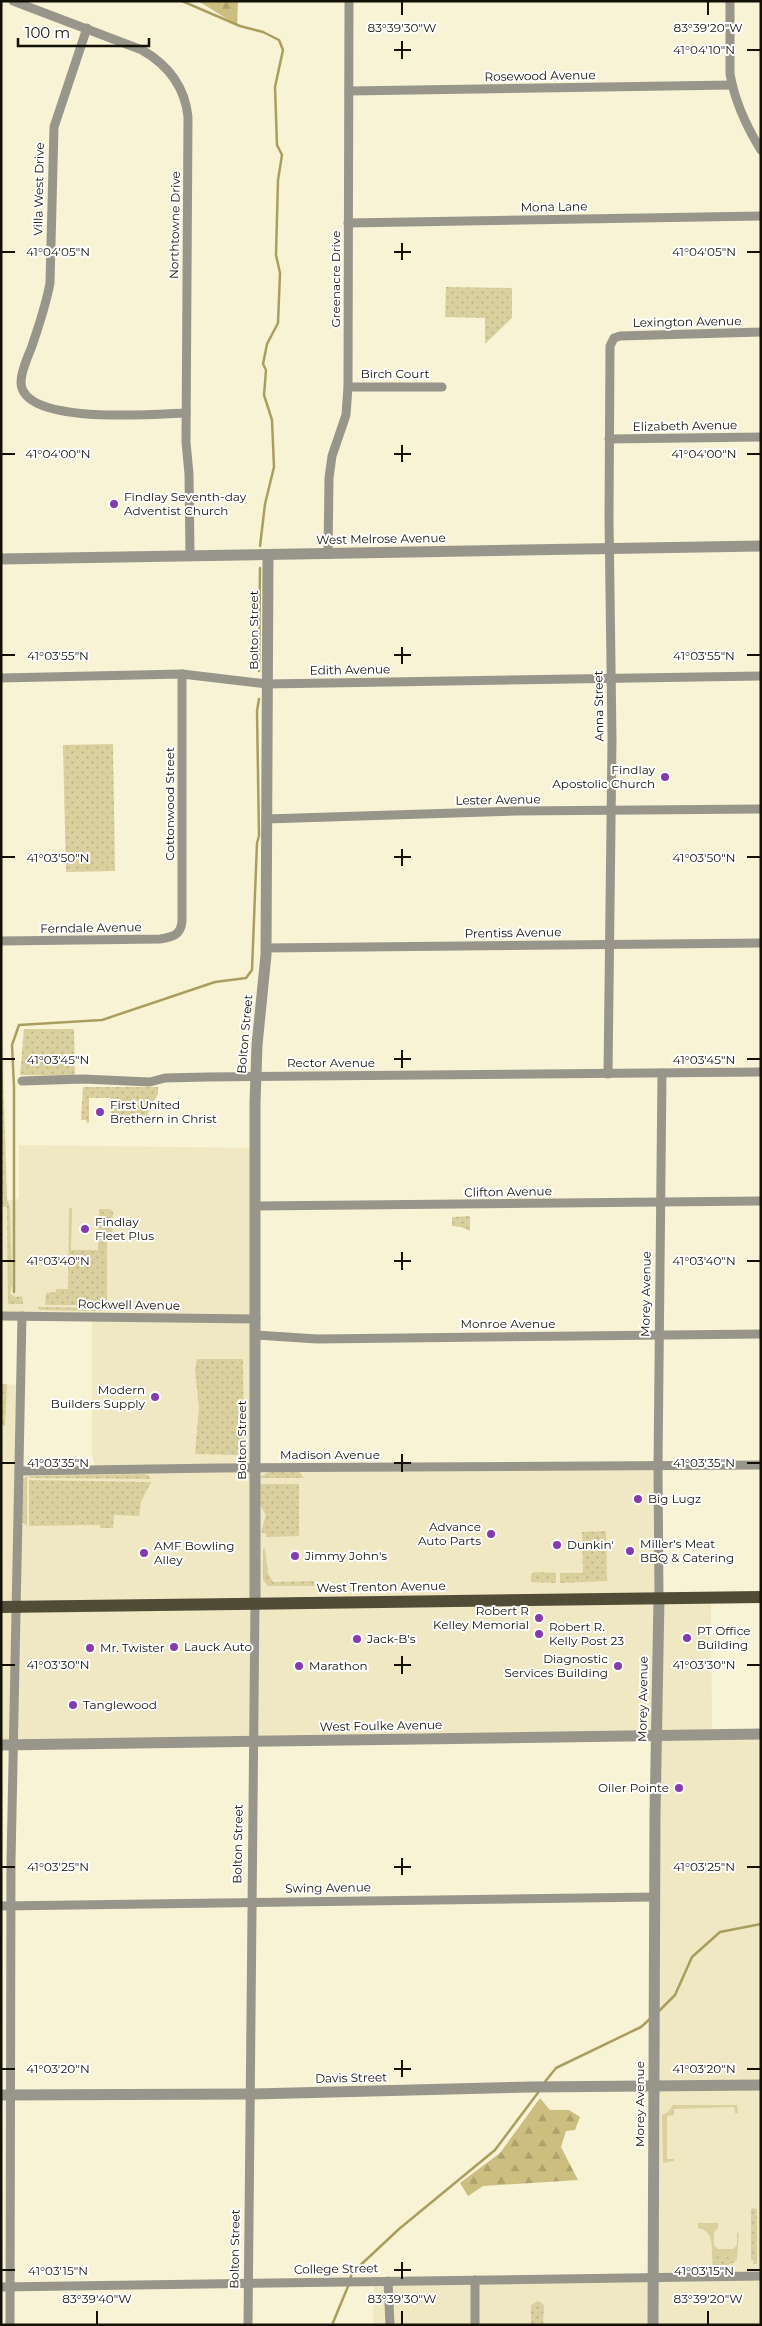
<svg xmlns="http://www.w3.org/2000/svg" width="762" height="2326" viewBox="0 0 762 2326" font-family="Montserrat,sans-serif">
<defs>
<pattern id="grass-dots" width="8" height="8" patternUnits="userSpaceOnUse" patternTransform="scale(1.25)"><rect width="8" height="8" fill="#dad09e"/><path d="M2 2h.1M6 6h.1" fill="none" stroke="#bab287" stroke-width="1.8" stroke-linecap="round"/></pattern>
<pattern id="forest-firs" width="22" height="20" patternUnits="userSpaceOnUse" patternTransform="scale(1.25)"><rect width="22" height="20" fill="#cbbe7f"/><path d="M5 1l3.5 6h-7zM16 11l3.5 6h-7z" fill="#ada26c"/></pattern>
</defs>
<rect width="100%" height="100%" fill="#f9f3d5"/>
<path fill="#efe8c2" d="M1 1038H3L7 1200 19 1199V1145L255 1148 256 1468 658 1466 659 1597H711L712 1733 761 1732V2325H373L374 2282 653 2277 656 1734 1 1745V1385L20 1384 19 1471 95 1470 92 1452V1317L1 1316Z"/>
<g fill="url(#grass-dots)">
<path d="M446 287 512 288V318L485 344V318L445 317Z"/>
<path d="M113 744 115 871 66 872 63 745Z"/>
<path d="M1 1020 7 1199 10 1207 12 1284 10 1294 16 1297 22 1296 23 1304H8L7 1207H1Z"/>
<path d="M24 1029H74L75 1076 20 1075Z"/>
<path d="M83 1087H158V1094L145 1119H111V1098H89V1123H87L86 1120H81Z"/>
<path d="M69 1208H72L71 1250H98L99 1209H110L113 1212 112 1241 107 1242V1305H45L46 1293 56 1292V1289H68Z"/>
<path d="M470 1216V1231L461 1227 452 1226V1217Z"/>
<path d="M38 1307 106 1308 101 1311 39 1310Z"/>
<path d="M197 1359H243L244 1448 239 1455 195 1454 199 1408 195 1370Z"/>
<path d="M1 1384H7L5 1426 1 1425Z"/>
<path d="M272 1470H298L304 1478H259Z"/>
<path d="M144 1474 148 1475 151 1479 29 1478 30 1476Z"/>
<path d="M27 1476V1526L21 1521 23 1479Z"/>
<path d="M29 1480 151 1482 141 1502 139 1516 114 1515 113 1528H100V1525L29 1526Z"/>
<path d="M260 1484H299V1536L266 1537V1534L261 1532 266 1515 260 1505Z"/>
<path d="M606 1531 607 1581 560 1583V1573H583L582 1532Z"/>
<path d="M265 1548 268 1573 273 1582 313 1581 316 1586H268L263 1580V1549Z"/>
<path d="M535 1572 556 1573V1583L531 1582V1574Z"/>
<path d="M753 2208 757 2209V2264H753L754 2261 751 2260V2209Z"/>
<path d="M715 2255H718L737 2259C732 2267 722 2265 713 2265L712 2257Z"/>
<path d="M538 2301 544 2305 543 2325H531V2305Z"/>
</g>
<g fill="url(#forest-firs)">
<path d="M198 1H238L237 25Z"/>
<path d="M540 2098 550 2110H569L580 2117 575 2130 566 2131 561 2147 578 2180 483 2186 468 2196 460 2183 500 2153Z"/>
</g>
<g fill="#dad09e">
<path d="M673 2105H737L738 2113H735L734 2107 674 2109V2115L667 2116V2159H674V2161L663 2163 662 2115 668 2112Z"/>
<path d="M698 2223H718V2228L714 2232V2245L718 2249H733L737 2245V2232L739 2234 737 2259 718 2255 712 2257C712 2244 713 2231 698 2228Z"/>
</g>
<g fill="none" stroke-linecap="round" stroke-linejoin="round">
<g stroke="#aa9e5f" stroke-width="2.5">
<path d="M182 1 240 26 263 32 279 40 283 50 275 87 277 145 282 155 278 180 276 255 280 273 278 323 267 344 263 364 266 370 264 395 272 420 274 467 265 504 260 546"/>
<path d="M259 671 260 568"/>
<path d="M14 1292V1087L12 1045 19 1025 102 1020 215 982 246 978 252 970 257 843 259 836 257 711 259 699"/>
<path d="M659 2011 675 1995 692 1957 720 1932 761 1924"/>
<path d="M544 2083 556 2068 641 2027 651 2018"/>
<path d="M350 2279 352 2273 399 2229 495 2150 540 2090"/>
<path d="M332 2325 349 2284"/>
</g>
<g stroke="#98968a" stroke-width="9">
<path d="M13 1 142 50C168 65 185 87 188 117L186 442 189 474 190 556"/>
<path d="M730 1V74C735 102 746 126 761 150"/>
<path d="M87 28 54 127 50 283C46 305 39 325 32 346 28 357 21 370 21 382 21 426 156 414 186 413"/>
<path d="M349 91 732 85"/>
<path d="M348 223 761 216"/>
<path d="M348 387H442"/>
<path d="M609 439 761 437"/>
<path d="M328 554 329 478 332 456 346 415 348 387 349 1"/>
<path d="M1 678 182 674 267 684 761 676"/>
<path d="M266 819 515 811 761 809"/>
<path d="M1 941 160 939C173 937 181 935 182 921V674"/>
<path d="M266 948 761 943"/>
<path d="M608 1074 612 740 609 518 610 346 614 338 620 336 761 332"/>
<path d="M22 1081 83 1079 150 1082 165 1078 208 1077 761 1072"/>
<path d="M256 1206 761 1201"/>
<path d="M1 1316 256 1319"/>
<path d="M256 1335 317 1339 761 1334"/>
<path d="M19 1471 219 1468 761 1465"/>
<path d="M659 1598 658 1466 662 1073"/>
<path d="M1 1906 655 1897"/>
<path d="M475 2280V2325"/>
<path d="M388 2281 390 2325"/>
<path d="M1 2287 761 2276"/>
<path d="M10 2325 11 1862 22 1316"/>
<path d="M248 2325 255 1602"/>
</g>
<g stroke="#98968a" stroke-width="11">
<path d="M1 559 761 546"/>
<path d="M255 1602V1103L257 1045 266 955 268 555"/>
<path d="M1 1745 761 1734"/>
<path d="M1 2095 250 2094 531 2087 761 2085"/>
<path d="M653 2325 655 1815 659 1598"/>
</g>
<path stroke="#504c36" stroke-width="12" d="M1 1607 761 1597"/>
</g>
<path fill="none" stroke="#131107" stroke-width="2" d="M402 2V15M708 2V15M402 41V59M394 50H411M747 50H760M402 243V260M2 252H15M394 252H411M747 252H760M402 445V462M2 454H15M394 454H411M747 454H760M402 647V664M2 655H15M394 655H411M747 655H760M402 849V866M2 857H15M394 857H411M747 857H760M402 1050V1068M2 1059H15M394 1059H411M747 1059H760M402 1252V1270M2 1261H15M394 1261H411M747 1261H760M402 1454V1472M2 1463H15M394 1463H411M747 1463H760M402 1656V1674M2 1665H15M394 1665H411M747 1665H760M402 1858V1875M2 1867H15M394 1867H411M747 1867H760M402 2060V2077M2 2069H15M394 2069H411M747 2069H760M402 2262V2279M2 2270H15M394 2270H411M747 2270H760M97 2311V2324M402 2311V2324M708 2311V2324"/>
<g fill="#853bad" stroke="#fff" stroke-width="2">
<circle cx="114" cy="504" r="5"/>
<circle cx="665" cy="777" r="5"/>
<circle cx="100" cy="1112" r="5"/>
<circle cx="85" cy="1229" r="5"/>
<circle cx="155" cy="1397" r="5"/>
<circle cx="638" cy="1499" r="5"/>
<circle cx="491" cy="1534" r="5"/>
<circle cx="557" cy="1545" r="5"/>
<circle cx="630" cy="1551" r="5"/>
<circle cx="144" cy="1553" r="5"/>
<circle cx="295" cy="1556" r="5"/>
<circle cx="539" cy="1618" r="5"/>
<circle cx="539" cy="1634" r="5"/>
<circle cx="687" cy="1638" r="5"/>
<circle cx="357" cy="1639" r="5"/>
<circle cx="174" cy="1647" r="5"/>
<circle cx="90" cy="1648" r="5"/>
<circle cx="299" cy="1666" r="5"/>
<circle cx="618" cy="1666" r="5"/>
<circle cx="73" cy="1705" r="5"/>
<circle cx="679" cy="1788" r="5"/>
</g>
<g text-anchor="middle" stroke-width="4" stroke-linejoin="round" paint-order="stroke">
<g font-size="12" fill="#131107" stroke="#fff">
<text transform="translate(540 76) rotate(-1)" y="4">Rosewood Avenue</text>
<text transform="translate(39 189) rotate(-89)" y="4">Villa West Drive</text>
<text transform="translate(554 207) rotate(-1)" y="4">Mona Lane</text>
<text transform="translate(175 225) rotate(-89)" y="4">Northtowne Drive</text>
<text transform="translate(336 279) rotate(-90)" y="4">Greenacre Drive</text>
<text transform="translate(687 322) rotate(-1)" y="4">Lexington Avenue</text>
<text x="395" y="378">Birch Court</text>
<text transform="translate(685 426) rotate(-1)" y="4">Elizabeth Avenue</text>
<text transform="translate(381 539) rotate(-1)" y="4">West Melrose Avenue</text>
<text transform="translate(254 630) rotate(-90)" y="4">Bolton Street</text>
<text transform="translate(350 670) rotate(-1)" y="4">Edith Avenue</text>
<text transform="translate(599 706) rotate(-91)" y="4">Anna Street</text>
<text transform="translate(498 800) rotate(-1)" y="4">Lester Avenue</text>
<text transform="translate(170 804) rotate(-90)" y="4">Cottonwood Street</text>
<text transform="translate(91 928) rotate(-1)" y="4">Ferndale Avenue</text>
<text transform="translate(513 933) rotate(-1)" y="4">Prentiss Avenue</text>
<text transform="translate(245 1034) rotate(-85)" y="4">Bolton Street</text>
<text x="331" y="1067">Rector Avenue</text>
<text transform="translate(508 1192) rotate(-1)" y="4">Clifton Avenue</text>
<text transform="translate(646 1294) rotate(-89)" y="4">Morey Avenue</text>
<text transform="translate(129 1305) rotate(1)" y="4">Rockwell Avenue</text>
<text x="508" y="1328">Monroe Avenue</text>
<text transform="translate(242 1440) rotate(-90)" y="4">Bolton Street</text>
<text x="330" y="1459">Madison Avenue</text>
<text transform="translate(381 1587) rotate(-1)" y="4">West Trenton Avenue</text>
<text transform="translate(643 1699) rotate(-89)" y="4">Morey Avenue</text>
<text transform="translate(381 1726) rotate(-1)" y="4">West Foulke Avenue</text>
<text transform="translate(238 1844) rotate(-89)" y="4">Bolton Street</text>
<text transform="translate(328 1888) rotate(-1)" y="4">Swing Avenue</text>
<text transform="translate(351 2078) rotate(-1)" y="4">Davis Street</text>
<text transform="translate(640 2104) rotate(-90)" y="4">Morey Avenue</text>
<text transform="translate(235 2249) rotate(-89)" y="4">Bolton Street</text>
<text transform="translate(336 2269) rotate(-1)" y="4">College Street</text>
</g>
<g font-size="12" fill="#131107" stroke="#fff" text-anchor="start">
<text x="124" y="501">Findlay Seventh-day<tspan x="124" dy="14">Adventist Church</tspan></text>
<text x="655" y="774" text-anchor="end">Findlay<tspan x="655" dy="14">Apostolic Church</tspan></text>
<text x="110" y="1109">First United<tspan x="110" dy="14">Brethern in Christ</tspan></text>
<text x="95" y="1226">Findlay<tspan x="95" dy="14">Fleet Plus</tspan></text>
<text x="145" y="1394" text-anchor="end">Modern<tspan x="145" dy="14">Builders Supply</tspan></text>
<text x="648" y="1503">Big Lugz</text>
<text x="481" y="1531" text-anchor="end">Advance<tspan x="481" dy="14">Auto Parts</tspan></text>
<text x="640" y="1548">Miller's Meat<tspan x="640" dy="14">BBQ &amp; Catering</tspan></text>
<text x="567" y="1549">Dunkin'</text>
<text x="154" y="1550">AMF Bowling<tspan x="154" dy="14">Alley</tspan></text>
<text x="305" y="1560">Jimmy John's</text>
<text x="529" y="1615" text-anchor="end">Robert R<tspan x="529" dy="14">Kelley Memorial</tspan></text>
<text x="549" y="1631">Robert R.<tspan x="549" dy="14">Kelly Post 23</tspan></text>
<text x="697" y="1635">PT Office<tspan x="697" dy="14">Building</tspan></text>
<text x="367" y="1643">Jack-B's</text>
<text x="184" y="1651">Lauck Auto</text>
<text x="100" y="1652">Mr. Twister</text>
<text x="608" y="1663" text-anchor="end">Diagnostic<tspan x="608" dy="14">Services Building</tspan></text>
<text x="309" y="1670">Marathon</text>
<text x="83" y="1709">Tanglewood</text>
<text x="669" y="1792" text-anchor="end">Oiler Pointe</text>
</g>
</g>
<g font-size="12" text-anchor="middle" fill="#131107" stroke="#fff" stroke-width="4" stroke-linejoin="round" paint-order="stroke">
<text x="402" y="32">83°39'30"W</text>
<text x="708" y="32">83°39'20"W</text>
<text x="704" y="54">41°04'10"N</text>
<text x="58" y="256">41°04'05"N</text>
<text x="704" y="256">41°04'05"N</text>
<text x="58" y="458">41°04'00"N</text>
<text x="704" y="458">41°04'00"N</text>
<text x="58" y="660">41°03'55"N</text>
<text x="704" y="660">41°03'55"N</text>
<text x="58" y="862">41°03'50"N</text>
<text x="704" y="862">41°03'50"N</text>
<text x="58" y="1064">41°03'45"N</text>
<text x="704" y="1064">41°03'45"N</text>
<text x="58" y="1265">41°03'40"N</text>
<text x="704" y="1265">41°03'40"N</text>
<text x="58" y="1467">41°03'35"N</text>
<text x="704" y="1467">41°03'35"N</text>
<text x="58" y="1669">41°03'30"N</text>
<text x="704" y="1669">41°03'30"N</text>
<text x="58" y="1871">41°03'25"N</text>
<text x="704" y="1871">41°03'25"N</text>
<text x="58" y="2073">41°03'20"N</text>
<text x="704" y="2073">41°03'20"N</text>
<text x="58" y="2275">41°03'15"N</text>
<text x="704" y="2275">41°03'15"N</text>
<text x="97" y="2303">83°39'40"W</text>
<text x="402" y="2303">83°39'30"W</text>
<text x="708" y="2303">83°39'20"W</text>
</g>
<rect width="762" height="2326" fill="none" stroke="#131107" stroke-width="5"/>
<path d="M18 38v8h131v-8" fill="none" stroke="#131107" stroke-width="2.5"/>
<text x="25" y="38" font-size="15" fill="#131107" stroke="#ffffff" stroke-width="4" paint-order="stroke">100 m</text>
</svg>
